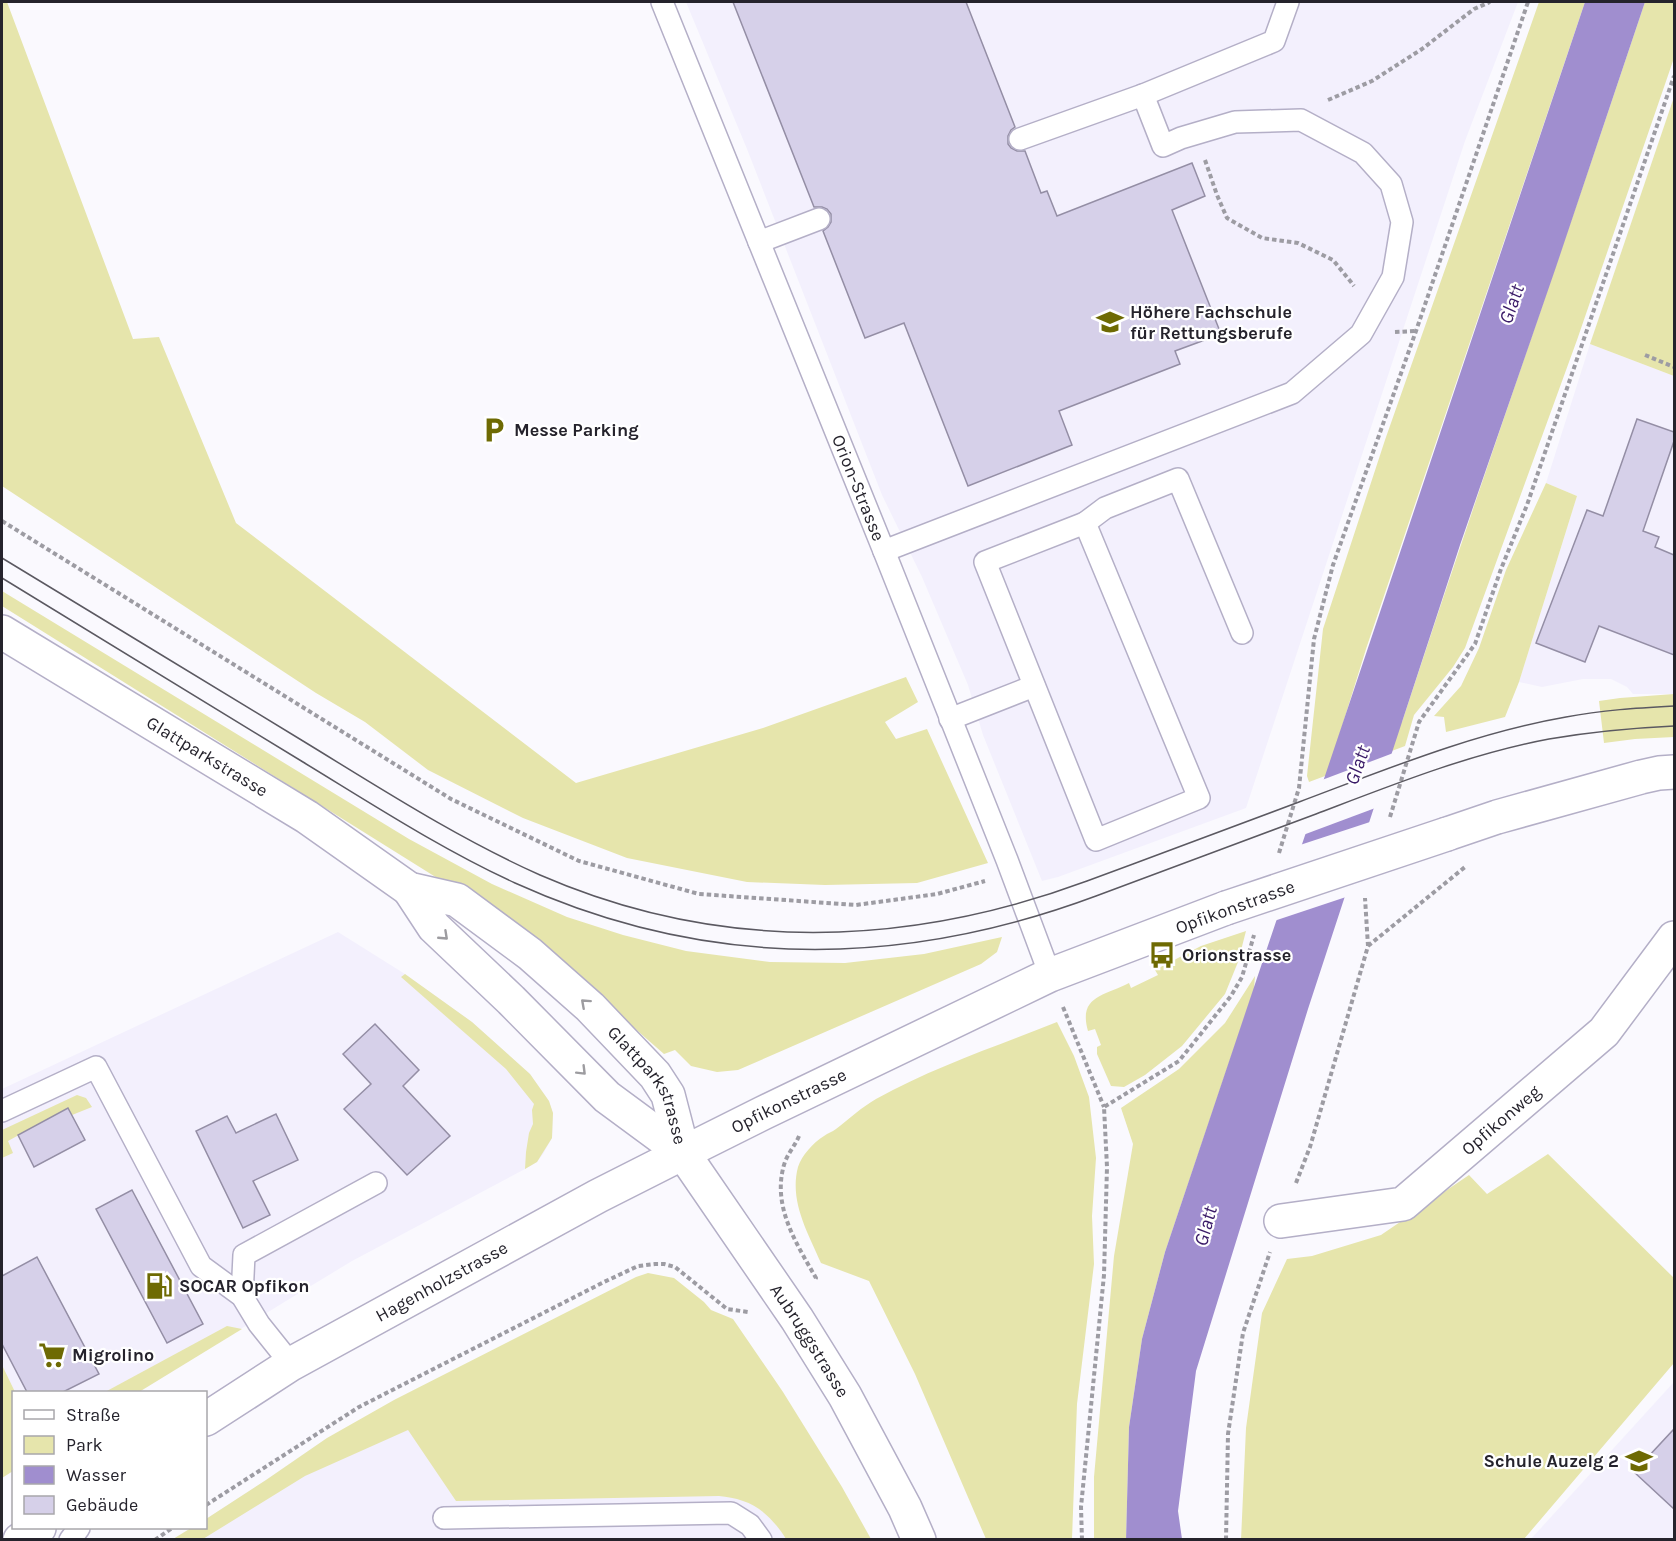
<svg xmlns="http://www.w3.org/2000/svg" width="1676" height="1541" viewBox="0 0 1676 1541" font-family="Karla,sans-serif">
<rect width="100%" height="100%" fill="#faf9fe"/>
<g fill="#f3f0fd">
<path d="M686 2H1518L1465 141 1246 808 1058 877 1042 881 983 735 968 685 922 577 882 495 747 149Z"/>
<path d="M1590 344 1674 376V694H1633L1627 687 1611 679H1583L1542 687 1519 682 1577 496 1546 483Z"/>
<path d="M338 932 405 974 472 1022 530 1074 549 1101 553 1113 552 1138 543 1154 537 1162 525 1169 352 1261 286 1301 139 1392H14L13 1471 2 1478V1089Z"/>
<path d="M648 1302 835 1539 180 1540 191 1528H206V1519L266 1480 327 1438Z"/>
<path d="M1674 1382V1539H1531Z"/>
</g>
<g fill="#e6e5ac">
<path d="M2 2H7L133 339 159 337 236 523 576 783 763 728 906 677 918 702 885 722 896 739 927 729 988 863 917 883 825 885 747 882 627 858 523 818 428 770 365 722 316 693 2 486Z"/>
<path d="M1539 2H1585L1366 649 1335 749 1402 722C1481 481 1565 242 1645 2H1674V58L1577 340 1465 648 1453 667 1414 715 1405 746 1309 782 1307 776 1323 629 1385 440Z"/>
<path d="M1674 97V376L1590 344Z"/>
<path d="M1546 483 1577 496 1519 682 1505 717 1446 732 1444 717 1434 716 1461 686 1479 648 1506 570Z"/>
<path d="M2 591 409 839 492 884 567 917 623 935 686 951 770 962 845 963 924 954 1002 937 997 952 981 964 738 1070 717 1072 691 1066 675 1050 664 1054 527 934 2 606Z"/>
<path d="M1674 694V737L1635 739 1604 743 1599 701 1620 698Z"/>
<path d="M1246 931 1238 962 1225 994 1182 1046 1145 1075 1124 1087 1111 1086 1097 1054V1047L1101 1045 1095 1029 1088 1031C1078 996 1104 996 1129 983L1131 988 1158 975 1155 970 1201 946Z"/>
<path d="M405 974 472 1022 530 1074 549 1101 553 1113 552 1138 537 1162 525 1169 526 1152 529 1133 533 1124 532 1110 534 1104 506 1069 401 977Z"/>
<path d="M1255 976 1254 989 1165 1252 1142 1339 1129 1427 1126 1539 1094 1540V1477L1114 1256 1133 1144 1121 1108 1179 1069 1225 1023Z"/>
<path d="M1057 1022 1074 1056 1089 1097 1096 1158 1092 1216 1094 1264 1077 1404 1072 1539H986L915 1374 869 1281 821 1263C808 1233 789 1201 798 1167 802 1155 813 1143 824 1136 828 1133 832 1132 836 1129 849 1119 862 1107 876 1099 933 1067 997 1046 1057 1022Z"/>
<path d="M77 1095 86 1098 92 1107 72 1115 68 1108 8 1141 13 1153 2 1158V1130Z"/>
<path d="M1548 1154 1674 1278V1363L1524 1539 1241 1540 1246 1428 1262 1313 1287 1259 1312 1256 1381 1235 1469 1175 1487 1194Z"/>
<path d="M648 1273 674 1278 704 1302 711 1310 733 1319 783 1392 842 1487 871 1539H786C777 1524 761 1506 743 1501 735 1498 727 1497 719 1496L456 1501 408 1430 305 1476 203 1539H173L191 1528H206V1519L266 1480 327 1438 394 1400 636 1277Z"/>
<path d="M227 1326 242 1329 139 1392H105Z"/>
<path d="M2 1365 15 1392H14L13 1471 2 1478Z"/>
</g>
<path fill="#a08ecf" d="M1585 2H1645L1556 267 1460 545 1308 1009 1196 1371 1178 1511 1182 1539 1126 1540 1129 1427 1142 1339 1165 1252Z"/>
<g fill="#faf9fe">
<path d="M1396 752 1378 807 1303 835 1322 780Z"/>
<path d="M1373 821 1349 896 1274 921 1300 845Z"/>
</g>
<g fill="#d6d0e9" stroke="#948ea5" stroke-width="1.5">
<path d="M733 2H966L1015 127 1011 130 1008 136V144L1011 148 1017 151H1025L1041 193 1047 191 1057 216 1192 163 1205 196 1172 210 1221 334 1175 351 1180 364 1059 411 1072 445 968 486 904 323 865 338 823 231 828 227 831 222V214L827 209 822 207H814Z"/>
<path d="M1637 419 1674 432V441L1643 531 1659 537 1655 547 1674 555V655L1599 626 1585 662 1536 643 1587 510 1603 516Z"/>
<path d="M375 1024 419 1070 403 1086 450 1136 407 1175 344 1109 371 1084 343 1054Z"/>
<path d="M68 1108 85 1140 34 1167 18 1135Z"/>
<path d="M276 1114 298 1160 253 1181 270 1215 243 1228 196 1131 227 1116 236 1133Z"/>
<path d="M132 1190 203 1324 167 1343 96 1209Z"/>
<path d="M37 1257 99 1374 63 1392H27L2 1344V1276Z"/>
<path d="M1674 1429V1509L1634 1472Z"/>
</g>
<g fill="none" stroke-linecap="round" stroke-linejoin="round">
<defs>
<g id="lane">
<path id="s1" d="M662 2 884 551 1007 860 1050 975"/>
<path d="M1020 139 1143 95 1274 41 1288 2"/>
<path d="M759 242 819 219"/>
<path d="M1085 523 1199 798 1096 840 985 562Z"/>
<path d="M1085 523 1105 508 1178 479 1242 633"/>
<path d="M884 551 1292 393 1361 334 1393 277 1402 222 1391 184 1363 153 1301 120 1235 122 1181 138 1163 146 1143 95"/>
<path d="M950 719 1034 686"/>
<path d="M2 1111 96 1067 201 1266 242 1296 259 1324 291 1364"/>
<path d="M242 1296 244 1255 376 1183"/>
<path d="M444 1518 731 1513 750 1525 761 1540"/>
<path d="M70 1540 79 1528"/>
</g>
<g id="street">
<path d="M1447 834 1497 817 1641 777 1659 773 1674 772"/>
<path id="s2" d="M683 1153 763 1113 1050 975 1226 908"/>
<path id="s3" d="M1281 1221 1403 1204 1604 1032 1674 938"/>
</g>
<g id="secondary">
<path id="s4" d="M2 632 307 817 409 889 457 900 530 954 590 1007 655 1075 668 1095 683 1153"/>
<path id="s5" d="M409 889 434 927 511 1000 607 1097 683 1153 797 1319 845 1396 905 1508 919 1540"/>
<path id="s6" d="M206 1419 291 1364 598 1196 683 1153"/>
<path d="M20 1540 39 1528"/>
</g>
</defs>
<use href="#lane" stroke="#b4afc7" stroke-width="24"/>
<use href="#street" stroke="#b4afc7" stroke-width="36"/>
<use href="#secondary" stroke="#b4afc7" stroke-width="36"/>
<g stroke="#9d9ca3" stroke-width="4" stroke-dasharray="4.5 3" stroke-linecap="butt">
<path d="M1328 100 1372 81 1422 49 1474 9 1490 2"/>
<path d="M1205 160 1217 195 1227 218 1262 238 1298 243 1333 260 1351 282 1354 286"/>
<path d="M1395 332 1416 331"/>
<path d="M1645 355 1674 367"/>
<path d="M2 521 451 799 579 861 699 894 856 905 937 894 985 881"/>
<path d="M1390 817 1419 722 1475 644 1501 569 1527 505 1674 76"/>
<path d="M1279 853 1299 788 1314 639 1333 565 1416 331 1528 2"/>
<path d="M1368 946 1465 867"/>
<path d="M1063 1007 1104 1107"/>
<path d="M799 1136C795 1146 787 1154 784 1165 772 1206 796 1243 816 1278L814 1281"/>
<path d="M1296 1183 1310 1147 1368 946 1365 898"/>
<path d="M206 1505 359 1407 604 1282 638 1266 655 1264H664L675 1267 727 1309 748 1312"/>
<path d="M155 1540 172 1528"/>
<path d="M1082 1540 1081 1507 1104 1275 1107 1167 1104 1107 1179 1061 1231 996 1242 977 1254 935"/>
<path d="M1226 1540 1228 1434 1243 1333 1270 1252"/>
</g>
<use href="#lane" stroke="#fff" stroke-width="21"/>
<use href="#street" stroke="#fff" stroke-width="33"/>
<use href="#secondary" stroke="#fff" stroke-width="33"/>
<g stroke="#5b5961" stroke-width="1.5">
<path d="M2 558C102 619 203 680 303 741 380 788 457 838 540 875 719 953 906 948 1087 881 1158 855 1229 828 1299 802 1387 769 1474 733 1566 717 1602 710 1638 708 1674 706"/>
<path d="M2 578C102 639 202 700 303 762 372 804 441 849 515 883 707 970 900 969 1096 896 1169 869 1243 841 1316 814 1392 785 1469 754 1549 739 1590 732 1632 728 1674 726"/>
</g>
<defs>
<path id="street-bridge" d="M1226 908 1447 834"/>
</defs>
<use href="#street-bridge" stroke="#b4afc7" stroke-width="36" stroke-linecap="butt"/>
<use href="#street-bridge" stroke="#fff" stroke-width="33"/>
</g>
<defs><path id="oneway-chevron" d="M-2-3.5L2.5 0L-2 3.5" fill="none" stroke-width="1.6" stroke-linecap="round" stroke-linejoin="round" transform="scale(1.5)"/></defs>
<g stroke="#9d9ca0">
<use href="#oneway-chevron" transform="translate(444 936) rotate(43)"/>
<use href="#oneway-chevron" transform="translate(585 1003) rotate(-138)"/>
<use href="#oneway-chevron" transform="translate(582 1071) rotate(45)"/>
</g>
<defs>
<symbol id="school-bare" viewBox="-9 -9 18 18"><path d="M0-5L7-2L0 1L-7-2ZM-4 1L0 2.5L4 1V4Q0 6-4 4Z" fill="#6e6a03" stroke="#fff" stroke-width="2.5" paint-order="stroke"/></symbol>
<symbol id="parking-bare" viewBox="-9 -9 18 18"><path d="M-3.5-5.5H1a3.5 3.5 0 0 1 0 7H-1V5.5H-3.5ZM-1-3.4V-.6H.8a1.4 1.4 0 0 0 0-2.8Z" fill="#6e6a03" stroke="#fff" stroke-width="2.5" paint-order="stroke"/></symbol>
<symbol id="bus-bare" viewBox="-9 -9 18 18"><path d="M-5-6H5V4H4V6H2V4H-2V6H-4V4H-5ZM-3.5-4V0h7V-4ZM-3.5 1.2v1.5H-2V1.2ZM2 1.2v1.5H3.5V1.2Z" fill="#6e6a03" stroke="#fff" stroke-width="2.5" paint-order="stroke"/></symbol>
<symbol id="fuel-bare" viewBox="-9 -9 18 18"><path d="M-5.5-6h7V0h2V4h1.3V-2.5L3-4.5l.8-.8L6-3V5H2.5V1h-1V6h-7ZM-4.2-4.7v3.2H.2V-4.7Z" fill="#6e6a03" stroke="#fff" stroke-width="2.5" paint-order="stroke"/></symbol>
<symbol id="supermarket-bare" viewBox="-9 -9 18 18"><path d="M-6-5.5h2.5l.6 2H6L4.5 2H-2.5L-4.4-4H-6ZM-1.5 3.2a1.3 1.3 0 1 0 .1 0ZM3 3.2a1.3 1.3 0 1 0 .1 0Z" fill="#6e6a03" stroke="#fff" stroke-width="2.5" paint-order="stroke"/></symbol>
</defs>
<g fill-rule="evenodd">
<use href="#school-bare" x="1091" y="303" width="38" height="38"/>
<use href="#parking-bare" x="475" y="411" width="38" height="38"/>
<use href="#bus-bare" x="1143" y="936" width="38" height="38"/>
<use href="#fuel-bare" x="140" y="1267" width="38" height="38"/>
<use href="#supermarket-bare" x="33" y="1336" width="38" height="38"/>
<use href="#school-bare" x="1620" y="1442" width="38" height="38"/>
</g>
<g text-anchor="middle" stroke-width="4.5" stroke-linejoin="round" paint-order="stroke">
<g font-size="18" font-weight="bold" fill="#25232c" stroke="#fff" text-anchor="start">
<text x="1130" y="318">Höhere Fachschule<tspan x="1130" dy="21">für Rettungsberufe</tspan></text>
<text x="514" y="436">Messe Parking</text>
<text x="1182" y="961">Orionstrasse</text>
<text x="179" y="1292">SOCAR Opfikon</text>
<text x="72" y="1361">Migrolino</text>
<text x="1619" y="1467" text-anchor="end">Schule Auzelg 2</text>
</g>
<g font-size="18" fill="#25232c" stroke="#fff">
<text dy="6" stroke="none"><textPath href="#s1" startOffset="524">Orion-Strasse</textPath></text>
<text dy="6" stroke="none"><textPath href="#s4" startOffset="240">Glattparkstrasse</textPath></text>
<text transform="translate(1235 907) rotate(-20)" y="6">Opfikonstrasse</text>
<text dy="6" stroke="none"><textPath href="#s4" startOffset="801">Glattparkstrasse</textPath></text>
<text dy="6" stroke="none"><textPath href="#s2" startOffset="118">Opfikonstrasse</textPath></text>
<text dy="6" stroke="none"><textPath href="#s3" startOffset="252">Opfikonweg</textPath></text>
<text dy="6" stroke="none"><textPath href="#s6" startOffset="273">Hagenholzstrasse</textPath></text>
<text dy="6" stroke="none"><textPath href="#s5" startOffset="609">Aubruggstrasse</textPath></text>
</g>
<g font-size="20" font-style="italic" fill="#391a67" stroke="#fff">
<text transform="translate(1511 304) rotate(-71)" y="7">Glatt</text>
<text transform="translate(1357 765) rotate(-71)" y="7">Glatt</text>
<text transform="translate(1205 1226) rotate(-75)" y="7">Glatt</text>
</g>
</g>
<rect width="1676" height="1541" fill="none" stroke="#25232c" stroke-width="6"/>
<rect x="12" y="1391" width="195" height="138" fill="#ffffff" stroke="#a8a7ab" stroke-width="1.5"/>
<rect x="24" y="1410" width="30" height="9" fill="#ffffff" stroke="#a8a7ab" stroke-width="1.5"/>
<text x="66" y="1421" font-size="18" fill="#25232c">Straße</text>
<rect x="24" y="1436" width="30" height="18" fill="#e6e5ac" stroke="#a8a7ab" stroke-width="1.5"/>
<text x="66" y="1451" font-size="18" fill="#25232c">Park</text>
<rect x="24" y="1466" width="30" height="18" fill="#a08ecf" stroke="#a8a7ab" stroke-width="1.5"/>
<text x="66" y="1481" font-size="18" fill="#25232c">Wasser</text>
<rect x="24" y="1496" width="30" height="18" fill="#d6d0e9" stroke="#a8a7ab" stroke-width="1.5"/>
<text x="66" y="1511" font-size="18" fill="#25232c">Gebäude</text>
</svg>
